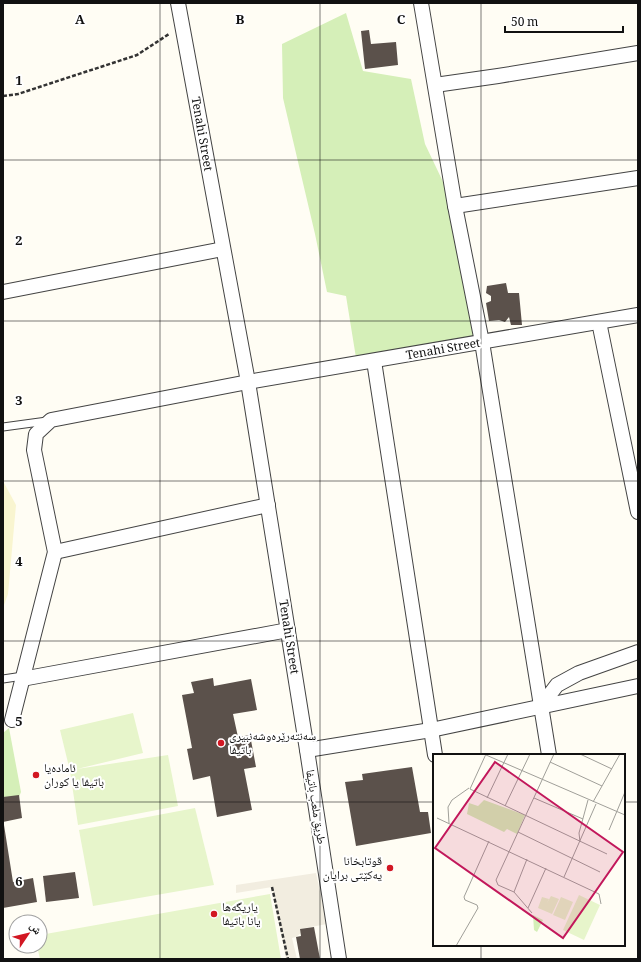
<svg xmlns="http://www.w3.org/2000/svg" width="641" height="962" viewBox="0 0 641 962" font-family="Georgia,'Noto Naskh Arabic',serif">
<rect width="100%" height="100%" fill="#fffdf4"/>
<path fill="#f9f5d0" d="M3 481 16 505 8 594 3 608Z"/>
<g fill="#d5efb8">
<path d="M346 13 363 71 411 79 425 144 455 207 482 342 357 364 346 296 327 292 315 234 283 98 282 44Z"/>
<path d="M9 728 21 792 19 797 3 799V733Z"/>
</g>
<g fill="#e7f5cb">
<path d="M133 713 143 753 77 769 168 755 178 806 78 825 70 771 60 730Z"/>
<path d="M195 808 214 885 93 906 79 830Z"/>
<path d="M270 894 281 959H40L37 946H40V935Z"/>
</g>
<path fill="#f2ede0" d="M316 873 327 924 300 929 301 933 296 937 292 938 297 959H286L272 887 236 893V885Z"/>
<g fill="#5b514b">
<path d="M369 30 371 44 396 42 398 65 365 69 361 31Z"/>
<path d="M506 283 508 293H519L522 325H511L509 317 505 322 499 320 489 321 486 303 491 301V296L486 293 487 286Z"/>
<path d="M213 678 214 686 251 679 257 710 233 714 238 737 250 735 256 767 244 769 252 810 217 817 210 776 193 780 187 749 192 748 182 695 194 693 191 682Z"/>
<path d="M412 767 420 812H428L431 833 356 846 345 782 363 780 362 774Z"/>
<path d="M19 795 22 818 3 822V797Z"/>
<path d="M3 825H4L13 882 33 878 37 902 3 908Z"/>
<path d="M75 872 79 898 46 902 43 876Z"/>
<path d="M314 927 320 959H300L296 937 301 936 300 929Z"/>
</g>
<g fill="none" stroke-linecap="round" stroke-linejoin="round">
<defs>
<g id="lane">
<path d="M3 427 47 421"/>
<path d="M3 679 23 676"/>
</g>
<g id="street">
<path d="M178 3 248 382 307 750 339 959"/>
<path d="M421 3 455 206 482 342 549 755"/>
<path d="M435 85 498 76 638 53"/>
<path d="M455 206 638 178"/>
<path d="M3 292 223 249"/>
<path d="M599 322 638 512"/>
<path d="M374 361 435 755"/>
<path d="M55 552 268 505"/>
<path d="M22 679 288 630"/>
<path d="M541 706 557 685 579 673 638 652"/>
<path d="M12 720 55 552 34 450 36 434 51 420 248 382 638 315"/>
<path d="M307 750 431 730 638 686"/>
</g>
</defs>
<use href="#lane" stroke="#444" stroke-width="9"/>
<use href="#street" stroke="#444" stroke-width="16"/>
<g stroke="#333" stroke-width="2.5" stroke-dasharray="4 2" stroke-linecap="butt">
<path d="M3 96 18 94 137 55 169 34"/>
<path d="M272 887 288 959"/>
</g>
<use href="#lane" stroke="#fff" stroke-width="7"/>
<use href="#street" stroke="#fff" stroke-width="14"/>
</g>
<path fill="none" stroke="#111" stroke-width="1" stroke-opacity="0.55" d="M160 3V959M320 3V959M481 3V755M3 160H638M3 321H638M3 481H638M3 641H638M3 802H434M624 802H638M481 945V959"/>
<g fill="#d21723" stroke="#fff" stroke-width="1.5">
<circle cx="221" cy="743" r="4"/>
<circle cx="36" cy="775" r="4"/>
<circle cx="390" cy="868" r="4"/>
<circle cx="214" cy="914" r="4"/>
</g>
<g text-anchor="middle" stroke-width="4" stroke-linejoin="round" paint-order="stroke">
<g font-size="12" fill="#111" stroke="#fff">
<text transform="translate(202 134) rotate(80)" y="4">Tenahi Street</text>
<text transform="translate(443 349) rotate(-10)" y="4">Tenahi Street</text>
<text transform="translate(289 637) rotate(81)" y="4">Tenahi Street</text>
<text transform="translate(316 807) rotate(81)" y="4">طريق ملعب باتيفا</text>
</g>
<g font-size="12" fill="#111" stroke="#fff" text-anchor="start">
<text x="229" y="740">سه‌نته‌رێره‌وشه‌نبيرى<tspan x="229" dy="14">باتيفا</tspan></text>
<text x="44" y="772">ئامادەیا<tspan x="44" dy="14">باتیفا يا كوران</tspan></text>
<text x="382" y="865" text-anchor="end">قوتابخانا<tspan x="382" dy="14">يه‌كێتى برايان</tspan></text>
<text x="222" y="911">یاریگەها<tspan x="222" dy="14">یانا باتیفا</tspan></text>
</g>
</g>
<g transform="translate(433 754)">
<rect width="192" height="192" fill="#fffdf4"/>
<path d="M51 46 92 61 84 80 74 75 71 78 34 60 36 49 45 52ZM100 161 110 166 104 178 101 176Z" fill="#d5efb8"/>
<path d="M146 141 167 151 151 186 130 176ZM118 142 126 145 119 160 105 154 109 143 116 145 114 149ZM128 143 140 148 132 166 120 161Z" fill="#e7f5cb"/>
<path fill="none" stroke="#a09f99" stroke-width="1" d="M53 0 37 35 174 100M147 0 179 15M53 1 192 61M117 8 169 32M54 44 75 0M101 44 150 65M160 48 187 0M72 52 97 0M4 64 166 140 168 150M16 69 15 53 19 46 36 34M176 76 192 38M85 78 167 118M147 88 146 79 155 46M131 123 163 50M81 138 94 105M95 154 113 114M99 159 81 138 65 131 63 126 121 0M23 192 45 154 44 151 32 146 31 143 56 87"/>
<path fill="#c2185b" fill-opacity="0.15" stroke="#c2185b" stroke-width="2" d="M62 8 190 98 130 184 2 94Z"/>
<rect width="192" height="192" fill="none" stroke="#111" stroke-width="2"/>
</g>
<g font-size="13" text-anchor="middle" font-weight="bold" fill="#111" stroke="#fff" stroke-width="4" stroke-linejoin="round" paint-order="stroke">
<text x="80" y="24">A</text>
<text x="240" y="24">B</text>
<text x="401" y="24">C</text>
<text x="19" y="85">1</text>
<text x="19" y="245">2</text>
<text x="19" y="405">3</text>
<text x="19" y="566">4</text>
<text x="19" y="726">5</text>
<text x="19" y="886">6</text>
</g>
<rect width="641" height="962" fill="none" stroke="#111111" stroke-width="8"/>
<g transform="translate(28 934) rotate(55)"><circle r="19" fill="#ffffff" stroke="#a0a0a0"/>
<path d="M0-3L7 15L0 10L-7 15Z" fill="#d21723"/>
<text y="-6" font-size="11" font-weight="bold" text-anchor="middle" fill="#111111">ش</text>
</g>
<path d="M505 26v6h118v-6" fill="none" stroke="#111111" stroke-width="2"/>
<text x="511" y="26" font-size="12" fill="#111111" stroke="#ffffff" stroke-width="3" paint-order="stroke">50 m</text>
</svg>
